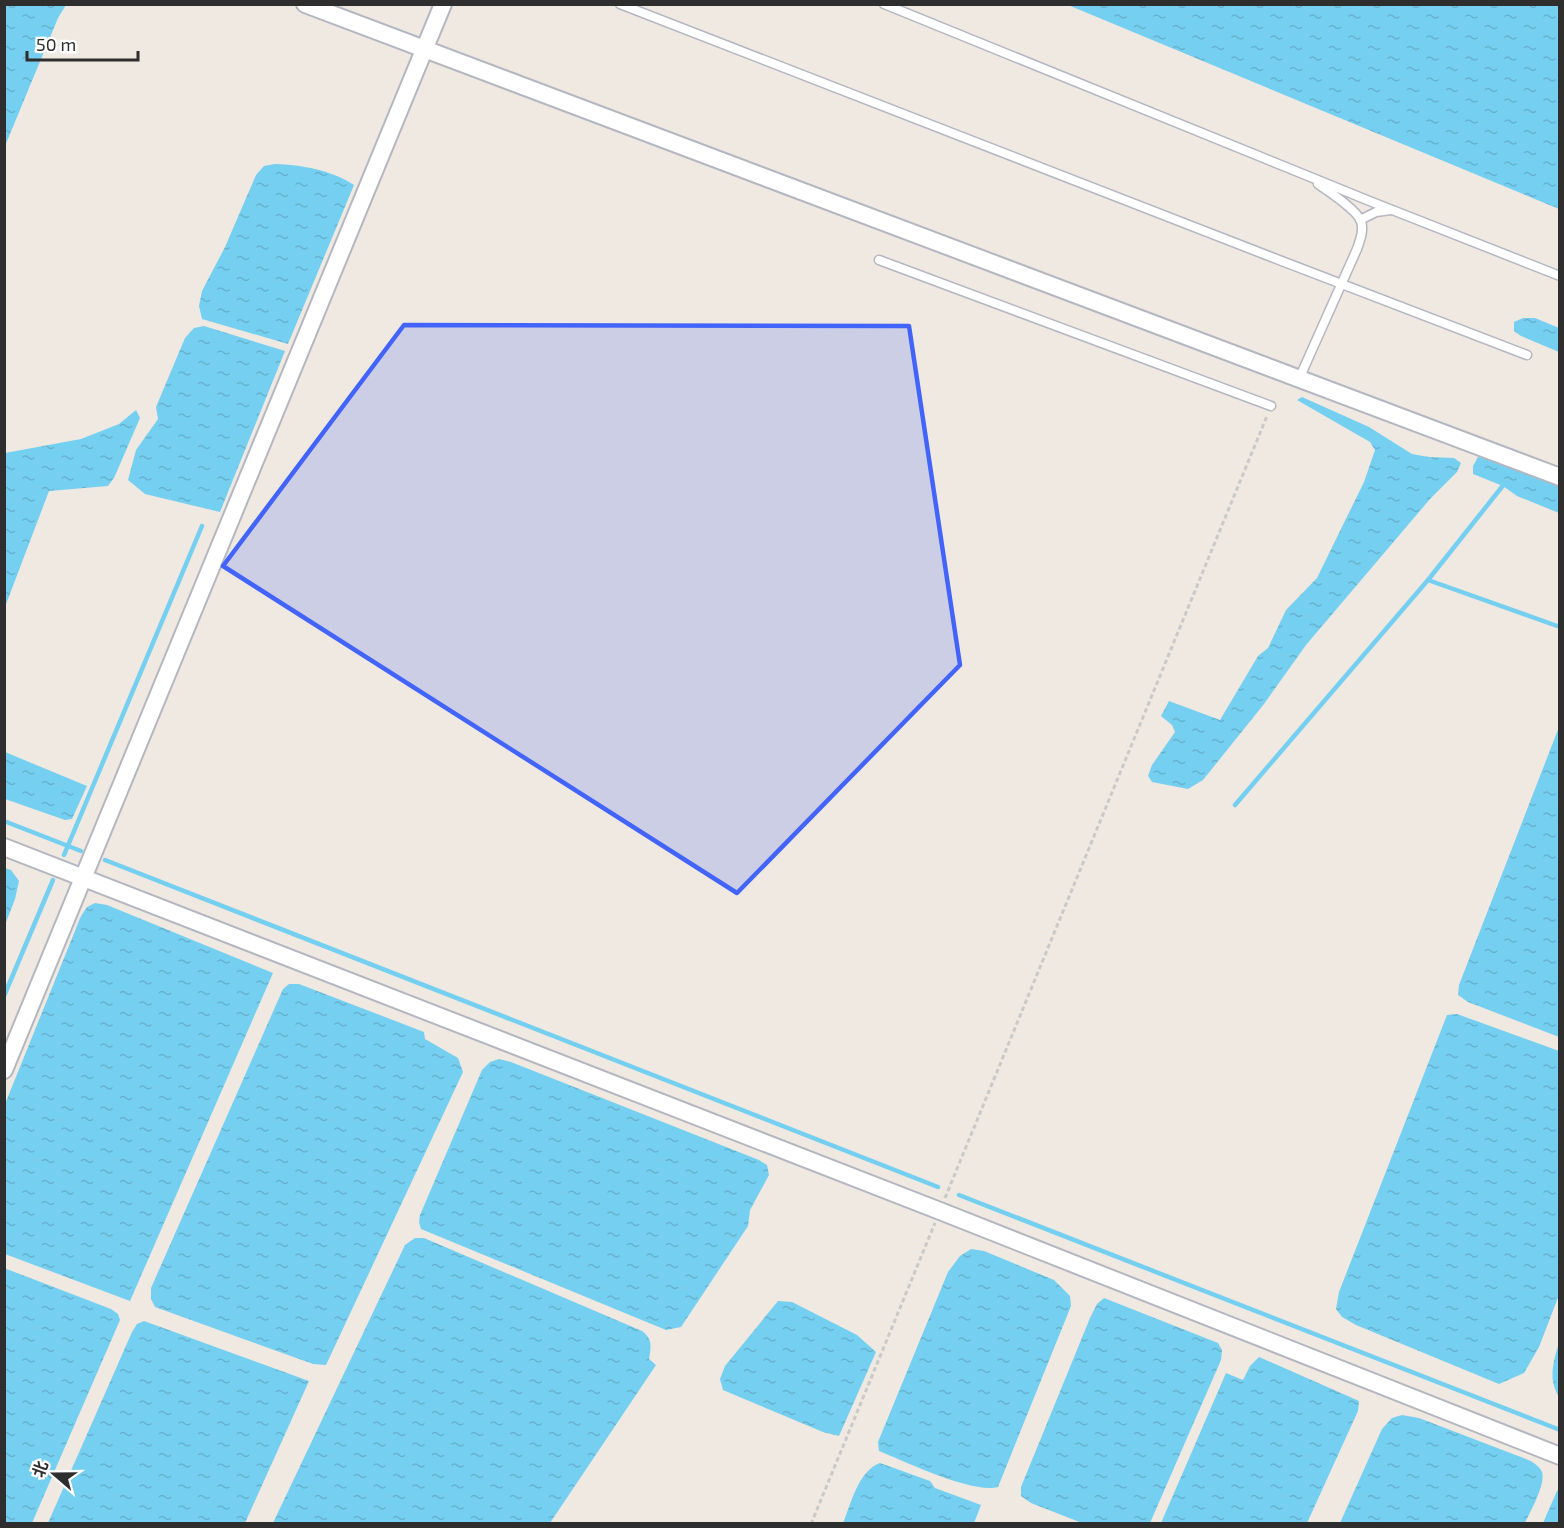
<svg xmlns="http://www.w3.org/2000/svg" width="1564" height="1528" viewBox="0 0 1564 1528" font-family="'Exo 2','Noto Sans SC',sans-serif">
<defs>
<pattern id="water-ripples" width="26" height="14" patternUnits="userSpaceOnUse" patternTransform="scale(1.5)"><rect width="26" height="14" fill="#75cff0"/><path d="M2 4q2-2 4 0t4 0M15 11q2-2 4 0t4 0" fill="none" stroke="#66b2ce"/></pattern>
</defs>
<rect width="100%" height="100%" fill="#efe9e1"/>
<g fill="url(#water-ripples)">
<path d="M5 4 66 5 58 18 5 146Z"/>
<path d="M1068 5H1559V209Z"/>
<path d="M275 164C302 165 331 170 354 185L288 344 202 319 199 306 202 291 225 247 256 175 264 166Z"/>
<path d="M1523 318H1535L1559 328V352L1521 336 1514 331V322Z"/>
<path d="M204 326 285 351 220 512 145 494 128 480 136 450 158 419 156 407 185 338 194 328Z"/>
<path d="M1302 397 1369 427 1412 454 1429 457 1454 458 1461 463 1457 472 1430 499 1306 645 1264 704 1203 780 1188 789 1152 782 1148 776 1152 765 1175 732 1172 725 1161 716 1169 701 1220 720 1258 656 1268 648 1286 610 1317 578 1364 482 1375 450 1370 442 1297 400Z"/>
<path d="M136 410 140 418 114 478 108 486 49 491 5 607V453L81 439 119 424Z"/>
<path d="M1478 457 1502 463 1559 484V513L1517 496 1503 486 1473 474V466Z"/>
<path d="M1559 727V1037L1468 1002 1458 995 1459 985Z"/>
<path d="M5 752 87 786 72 819 65 820 5 799Z"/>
<path d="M5 868 11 870 19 881 15 899 5 925Z"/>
<path d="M95 903 107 905 273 973 130 1301 5 1254V1104L81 916 87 907Z"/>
<path d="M289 984H299L424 1032 425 1039 458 1058 463 1072 326 1365 313 1364 155 1307 151 1299V1288L283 989Z"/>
<path d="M1457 1014 1559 1051V1295L1539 1347 1524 1373 1499 1384 1356 1325 1342 1317 1336 1309 1339 1292 1447 1015Z"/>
<path d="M499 1059 511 1062 759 1160 767 1165 769 1175 750 1210 748 1226 681 1327 666 1330 421 1229 419 1222 420 1215 482 1070 490 1062Z"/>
<path d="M415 1238H424L642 1331C653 1339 651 1347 649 1359L656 1365 550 1523H273L405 1245Z"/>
<path d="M971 1249 984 1251 1054 1280 1070 1296 1071 1306 998 1487C973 1494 906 1462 879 1451L878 1442 948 1272 960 1256Z"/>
<path d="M4 1268 111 1309 118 1314 120 1320 32 1523H5Z"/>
<path d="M1104 1298 1218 1343 1222 1350 1221 1360 1150 1523H1082L1031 1503 1021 1496V1487L1090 1318 1097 1304Z"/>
<path d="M778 1301 792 1302 857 1335 876 1352 839 1436 823 1432 723 1390 720 1379 725 1366Z"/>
<path d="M144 1321 309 1381 245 1523H48L132 1332 137 1324Z"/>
<path d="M1559 1343 1560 1397H1559C1548 1380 1553 1362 1559 1343Z"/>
<path d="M1259 1357 1359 1401 1358 1411 1307 1523H1161L1226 1373 1243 1380 1250 1366Z"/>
<path d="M1402 1415 1419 1418 1531 1461C1535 1464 1540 1467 1542 1472 1546 1484 1530 1512 1525 1523H1340L1382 1429 1392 1418Z"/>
<path d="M880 1463 930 1481 935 1488 981 1505 974 1523H843C851 1504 858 1471 880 1463Z"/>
<path d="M1559 1489V1523H1543L1557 1491Z"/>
</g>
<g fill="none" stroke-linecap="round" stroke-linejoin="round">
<g stroke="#75cff0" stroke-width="4.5">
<path d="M1428 580 1560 627"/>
<path d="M1235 805 1428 580 1505 483"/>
<path d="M4 821 81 851"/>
<path d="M64 855 202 526"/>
<path d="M105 860 938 1187"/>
<path d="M4 996 53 880"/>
<path d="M959 1195 1560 1430"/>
</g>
<defs>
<g id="lane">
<path d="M620 4C923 121 1224 240 1527 355"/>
<path d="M884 4 1372 202 1560 276"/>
<path d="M1360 220 1376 212 1391 210"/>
<path d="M879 260 1271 406"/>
<path d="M1299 379 1357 249C1360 240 1364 231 1361 221 1356 209 1329 192 1318 184"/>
</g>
<g id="street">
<path d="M305 4 1560 477"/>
<path d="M4 847 940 1211 1560 1456"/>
<path d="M4 1070 443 4"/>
</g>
</defs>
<use href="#lane" stroke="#b4b7c1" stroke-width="11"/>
<use href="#street" stroke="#b4b7c1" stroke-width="20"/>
<g stroke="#c9c9c9" stroke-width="3" stroke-dasharray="4.5 3" stroke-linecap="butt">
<path d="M945 1198 1267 416"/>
<path d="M811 1524 935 1223"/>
</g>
<use href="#lane" stroke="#fff" stroke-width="8"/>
<use href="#street" stroke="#fff" stroke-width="16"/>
</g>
<path fill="#4264fb" fill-opacity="0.2" stroke="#4264fb" stroke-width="4.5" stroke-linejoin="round" d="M404 325 909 326 960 665 737 893 223 566Z"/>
<rect width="1564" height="1528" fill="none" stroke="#2e2e2e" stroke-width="12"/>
<g transform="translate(54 1474) rotate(290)" stroke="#ffffff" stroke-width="4.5" paint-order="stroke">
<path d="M0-4.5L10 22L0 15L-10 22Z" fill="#2e2e2e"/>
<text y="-9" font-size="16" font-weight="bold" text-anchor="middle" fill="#2e2e2e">北</text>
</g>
<path d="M27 51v9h111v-9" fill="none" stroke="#2e2e2e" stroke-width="3"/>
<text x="36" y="51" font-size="18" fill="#2e2e2e" stroke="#ffffff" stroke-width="4.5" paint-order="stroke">50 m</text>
</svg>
